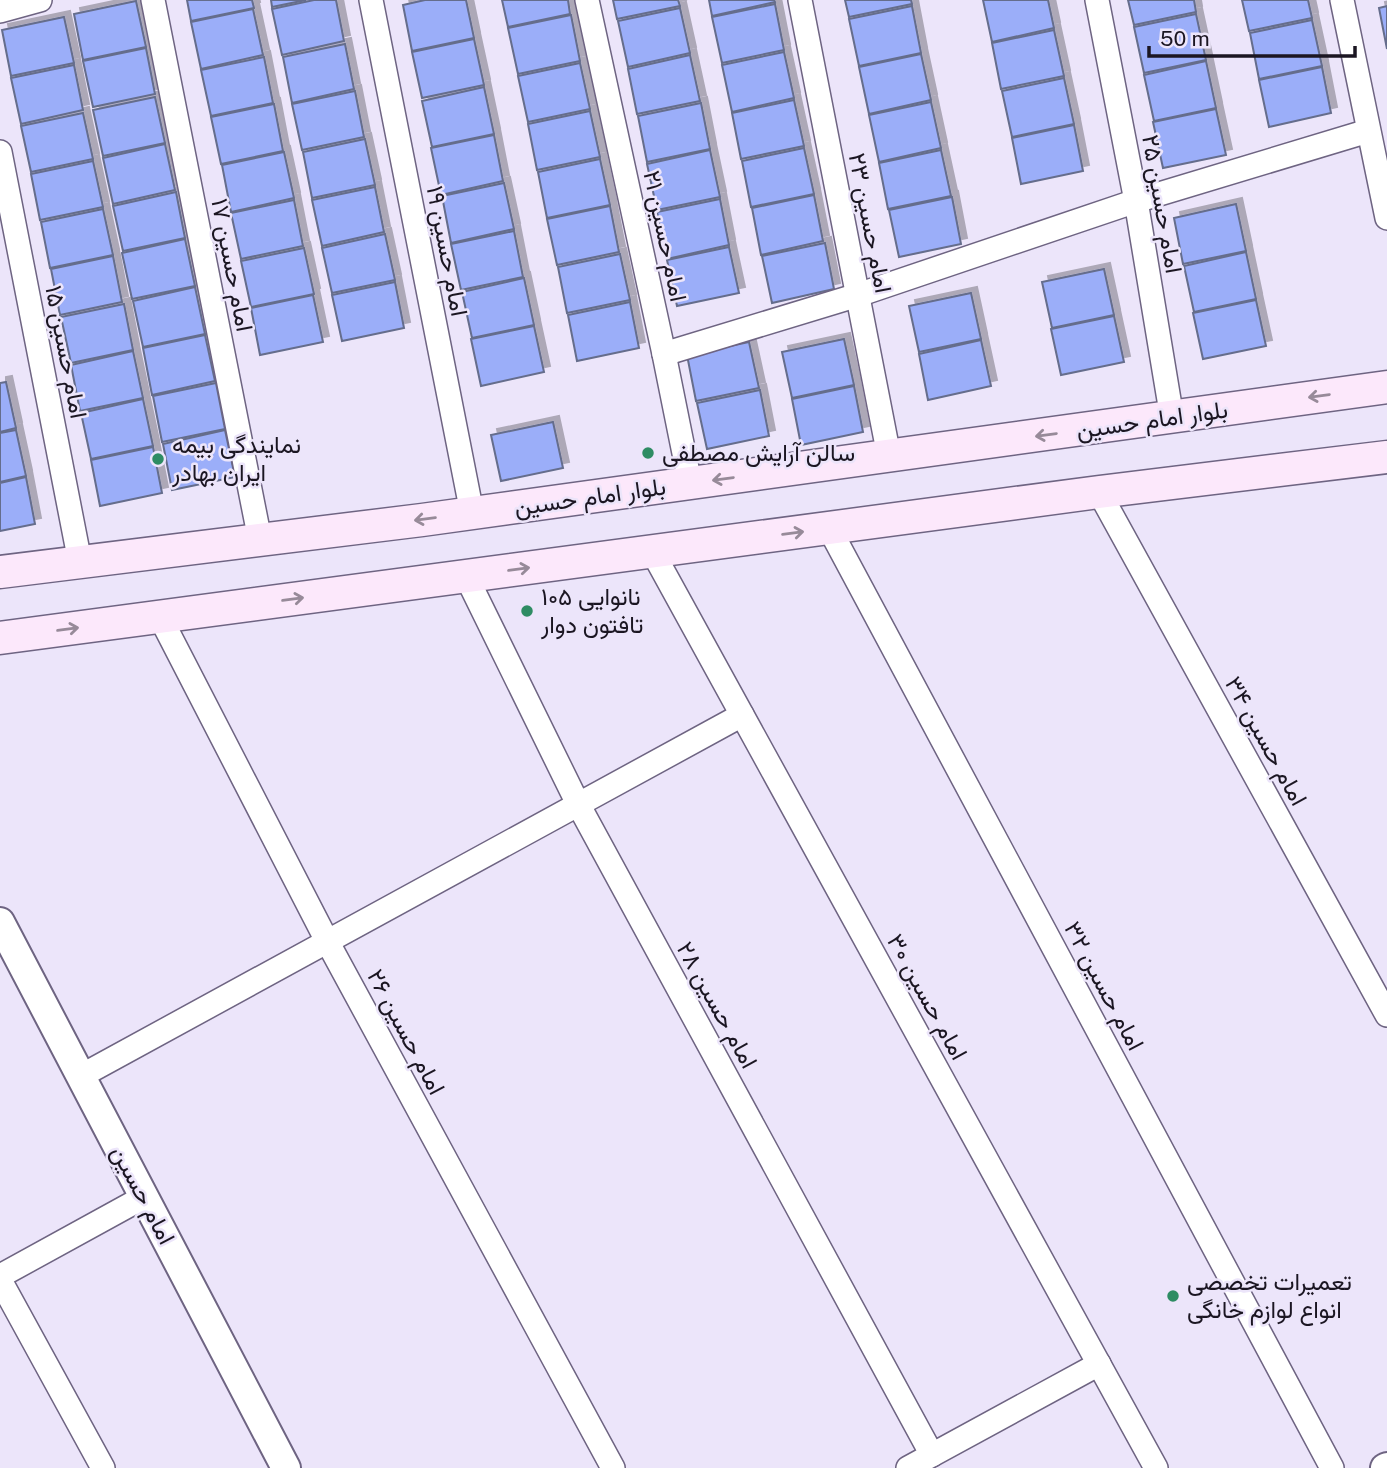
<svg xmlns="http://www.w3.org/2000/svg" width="1387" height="1468" viewBox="0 0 1387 1468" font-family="'Public Sans',Vazirmatn,sans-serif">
<defs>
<filter id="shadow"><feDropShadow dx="6" dy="-6" stdDeviation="0" flood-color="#0004"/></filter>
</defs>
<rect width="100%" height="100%" fill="#ece5fa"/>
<g fill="#9baef9" stroke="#656d8c" stroke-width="2" filter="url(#shadow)">
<path d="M187 0H252L254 8 191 21Z"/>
<path d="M271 0H306L272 7Z"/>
<path d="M314 0H336L344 41 282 55 272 9Z"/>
<path d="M425 0H466L474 38 412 51 403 5Z"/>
<path d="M502 0H568L570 14 508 27Z"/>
<path d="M613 0H678L680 6 617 19Z"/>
<path d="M709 0H774L775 2 712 16Z"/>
<path d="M845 0H911L912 4 849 17Z"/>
<path d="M983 0H1048L1054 28 992 42Z"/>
<path d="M1128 0H1194L1196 12 1134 25Z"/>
<path d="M1242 0H1308L1312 18 1249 31Z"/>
<path d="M136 1 146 47 83 60 74 14Z"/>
<path d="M775 4 784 50 722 63 712 17Z"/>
<path d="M912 6 921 53 859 66 849 19Z"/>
<path d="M1387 6V49L1379 8Z"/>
<path d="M680 8 690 53 628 67 618 21Z"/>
<path d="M253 9 263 55 201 69 191 22Z"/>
<path d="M1196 14 1206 60 1144 73 1134 27Z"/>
<path d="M571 15 580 61 518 74 508 28Z"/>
<path d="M64 17 74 63 11 76 2 30Z"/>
<path d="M1312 20 1322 66 1259 79 1250 33Z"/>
<path d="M1054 30 1064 76 1001 89 992 43Z"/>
<path d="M474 39 484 85 422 98 412 52Z"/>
<path d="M345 44 354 89 292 103 283 57Z"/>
<path d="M146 48 155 94 93 107 83 61Z"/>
<path d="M784 52 794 98 732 112 722 65Z"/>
<path d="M921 54 931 100 869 114 859 67Z"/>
<path d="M690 55 700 101 637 114 628 69Z"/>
<path d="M264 57 273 103 211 116 201 70Z"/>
<path d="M1206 61 1216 108 1154 121 1144 75Z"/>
<path d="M580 63 590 109 528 122 518 76Z"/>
<path d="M74 65 83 110 21 124 11 78Z"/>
<path d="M1322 67 1331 113 1269 127 1259 80Z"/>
<path d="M1064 78 1074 124 1012 137 1002 91Z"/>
<path d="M484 87 494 134 432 147 422 101Z"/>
<path d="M355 91 364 137 302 150 292 104Z"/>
<path d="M155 97 165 143 103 156 93 110Z"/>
<path d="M794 100 804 146 741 159 732 113Z"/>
<path d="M931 102 941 148 879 162 869 115Z"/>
<path d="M701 103 710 149 647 162 638 116Z"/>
<path d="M274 104 283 151 221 164 211 117Z"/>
<path d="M1216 109 1226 155 1163 168 1153 122Z"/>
<path d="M590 111 600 157 537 170 528 124Z"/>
<path d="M83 113 93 159 31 172 21 126Z"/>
<path d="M1074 125 1083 171 1021 184 1012 138Z"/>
<path d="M494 135 503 181 441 195 431 148Z"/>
<path d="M365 139 375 185 312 198 303 152Z"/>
<path d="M165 144 175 190 113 204 103 158Z"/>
<path d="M804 148 814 194 751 207 742 161Z"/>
<path d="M710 150 720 197 657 210 647 164Z"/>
<path d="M941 150 951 196 888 209 879 163Z"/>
<path d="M284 152 294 198 231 212 222 165Z"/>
<path d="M600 159 610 205 547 218 538 172Z"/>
<path d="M93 161 103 207 40 220 31 174Z"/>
<path d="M504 183 514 229 451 243 442 196Z"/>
<path d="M375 187 384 232 322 246 312 200Z"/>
<path d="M176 192 185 238 123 251 113 206Z"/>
<path d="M814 195 823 241 761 255 752 208Z"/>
<path d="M952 197 961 244 899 257 889 210Z"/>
<path d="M720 199 729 245 667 259 657 212Z"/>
<path d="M294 200 303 246 241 259 231 213Z"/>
<path d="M1236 204 1246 251 1183 264 1174 218Z"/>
<path d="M610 206 619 252 557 265 547 219Z"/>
<path d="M103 209 113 255 50 268 41 222Z"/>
<path d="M514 231 523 277 461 290 451 244Z"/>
<path d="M385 234 395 280 332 293 322 248Z"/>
<path d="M185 239 195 286 132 299 122 253Z"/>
<path d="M825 243 834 289 772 303 762 256Z"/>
<path d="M729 247 739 293 677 306 667 260Z"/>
<path d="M304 248 314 294 251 307 241 261Z"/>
<path d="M1246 252 1256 299 1194 312 1184 266Z"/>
<path d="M620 254 630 300 567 313 558 267Z"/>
<path d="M113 256 122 302 60 315 51 269Z"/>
<path d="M1104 269 1114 315 1052 328 1042 282Z"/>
<path d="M524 278 534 325 472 338 462 292Z"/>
<path d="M395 282 404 328 342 341 332 295Z"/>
<path d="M195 287 205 334 143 347 133 301Z"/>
<path d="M971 293 981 339 919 352 909 306Z"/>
<path d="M313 295 323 342 260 355 251 308Z"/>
<path d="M1256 300 1266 346 1203 359 1193 313Z"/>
<path d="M630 302 639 348 577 361 568 315Z"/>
<path d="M124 304 133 350 71 363 61 317Z"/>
<path d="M1114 316 1124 362 1061 375 1051 329Z"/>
<path d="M534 326 544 372 481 386 471 339Z"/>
<path d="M205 335 215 381 152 395 143 348Z"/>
<path d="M844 339 854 385 792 398 782 352Z"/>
<path d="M981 340 991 386 928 400 919 354Z"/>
<path d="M749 342 759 388 696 401 687 355Z"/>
<path d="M133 351 143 398 80 411 71 365Z"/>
<path d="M6 382 16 428 0 432V383Z"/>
<path d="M216 383 225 429 162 442 153 396Z"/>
<path d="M854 386 863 432 801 445 792 399Z"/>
<path d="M760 390 769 436 707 449 697 403Z"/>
<path d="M143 399 153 446 91 459 81 413Z"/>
<path d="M553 422 563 468 501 481 491 435Z"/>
<path d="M16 430 26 476 0 482V433Z"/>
<path d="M225 430 235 477 172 490 163 444Z"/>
<path d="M153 447 162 493 100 506 91 460Z"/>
<path d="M26 477 35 524 0 531V483Z"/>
</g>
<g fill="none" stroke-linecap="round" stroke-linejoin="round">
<defs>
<g id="minor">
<path d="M153 0 260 540"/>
<path d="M371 0 472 513"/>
<path d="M587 0 664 354 690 483"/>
<path d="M800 0 889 456"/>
<path d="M1097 0 1136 201 1172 418"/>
<path d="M1342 0 1387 218"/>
<path d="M0 11 40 0"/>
<path d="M0 152 80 562"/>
<path d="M664 354 858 295 1136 201 1368 131"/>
<path d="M1099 492 1387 1015"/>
<path d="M829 528 1332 1468"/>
<path d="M652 551 1156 1468"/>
<path d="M466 576 578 804 932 1455"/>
<path d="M160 617 327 941 613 1468"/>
<path d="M81 1076 742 715"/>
<path d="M0 1276 144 1197"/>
<path d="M0 1280 103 1468"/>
<path d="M908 1468 1099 1364"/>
</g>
<g id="tertiary">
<path d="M0 922 286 1468"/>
<path d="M1385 1468 1387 1467"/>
</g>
<g id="secondary">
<path d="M0 572 422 520 1387 387"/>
<path d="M0 638 1099 492 1387 457"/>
</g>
</defs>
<use href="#minor" stroke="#6e6482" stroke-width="26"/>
<use href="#tertiary" stroke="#6e6482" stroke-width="32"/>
<use href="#secondary" stroke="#6e6482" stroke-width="35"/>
<use href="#minor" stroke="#fff" stroke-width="23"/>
<use href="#tertiary" stroke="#fff" stroke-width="28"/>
<use href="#secondary" stroke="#fce8fb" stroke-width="32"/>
</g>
<defs><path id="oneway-shaft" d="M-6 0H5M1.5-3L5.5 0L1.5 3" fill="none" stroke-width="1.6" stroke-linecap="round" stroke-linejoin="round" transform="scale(1.75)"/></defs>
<g stroke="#978a99">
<use href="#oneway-shaft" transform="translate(1319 396) rotate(172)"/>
<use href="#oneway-shaft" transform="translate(1046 435) rotate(172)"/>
<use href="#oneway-shaft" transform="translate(723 479) rotate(172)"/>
<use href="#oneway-shaft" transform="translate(425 519) rotate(173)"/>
<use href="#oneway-shaft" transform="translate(793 533) rotate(-7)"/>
<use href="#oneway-shaft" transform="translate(519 569) rotate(-8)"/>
<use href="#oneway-shaft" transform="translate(293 599) rotate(-8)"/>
<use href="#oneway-shaft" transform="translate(68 629) rotate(-8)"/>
</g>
<g fill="#2e8c63" stroke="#ece5fa" stroke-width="2.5">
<circle cx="648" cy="453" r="7"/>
<circle cx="158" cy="459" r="7"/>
<circle cx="527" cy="611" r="7"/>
<circle cx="1173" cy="1296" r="7"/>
</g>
<g text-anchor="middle" stroke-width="5" stroke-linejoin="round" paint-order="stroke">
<g font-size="24" fill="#1b1622" stroke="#ece5fa">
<text transform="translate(1162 204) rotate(80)" y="8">امام حسین ۲۵</text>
<text transform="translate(870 223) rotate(79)" y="8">امام حسین ۲۳</text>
<text transform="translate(665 236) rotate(78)" y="8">امام حسین ۲۱</text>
<text transform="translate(447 251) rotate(79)" y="8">امام حسین ۱۹</text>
<text transform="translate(232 265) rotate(79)" y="8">امام حسین ۱۷</text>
<text transform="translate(66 352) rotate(79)" y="8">امام حسین ۱۵</text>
<text transform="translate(1152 420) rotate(-8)" y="8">بلوار امام حسین</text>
<text transform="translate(590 497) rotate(-8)" y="8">بلوار امام حسین</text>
<text transform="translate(1266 741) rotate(61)" y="8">امام حسین ۳۴</text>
<text transform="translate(1104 986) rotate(62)" y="8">امام حسین ۳۲</text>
<text transform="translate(927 997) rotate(61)" y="8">امام حسین ۳۰</text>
<text transform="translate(717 1005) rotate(61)" y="8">امام حسین ۲۸</text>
<text transform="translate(406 1032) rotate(62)" y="8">امام حسین ۲۶</text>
<text transform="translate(143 1195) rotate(62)" y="8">امام حسین</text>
</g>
<g font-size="24" fill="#1b1622" stroke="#ece5fa" text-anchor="start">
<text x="172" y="453">نمایندگی بیمه<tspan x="172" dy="28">ایران بهادر</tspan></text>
<text x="662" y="461">سالن آرایش مصطفی</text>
<text x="541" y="605">نانوایی ۱۰۵<tspan x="541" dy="28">تافتون دوار</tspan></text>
<text x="1187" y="1290">تعمیرات تخصصی<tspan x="1187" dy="28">انواع لوازم خانگی</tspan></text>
</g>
</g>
<path d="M1149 46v10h206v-10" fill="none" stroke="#1b1622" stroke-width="3.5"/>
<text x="1160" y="46" font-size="21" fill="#1b1622" stroke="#ece5fa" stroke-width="5" paint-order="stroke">50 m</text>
</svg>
